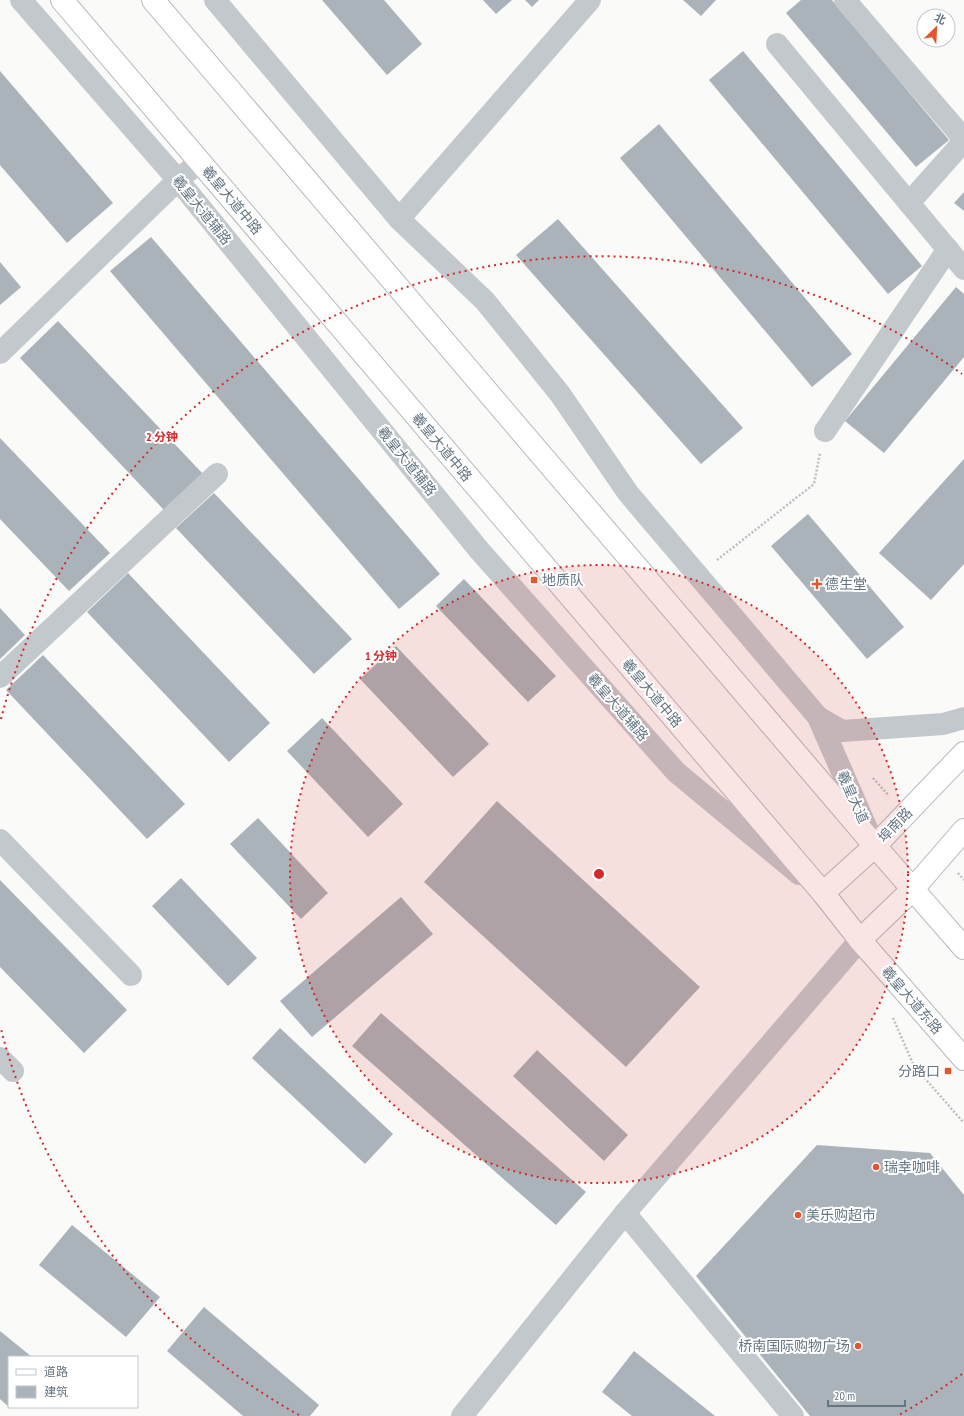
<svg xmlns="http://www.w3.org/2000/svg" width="964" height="1416" viewBox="0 0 964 1416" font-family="'PT Sans Narrow','Noto Sans SC',sans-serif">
<rect width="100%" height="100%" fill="#fafaf8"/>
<g fill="#aab3b9">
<path d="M322 0H384L422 44 387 75Z"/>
<path d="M483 0H512L496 14Z"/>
<path d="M525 0H539L532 7Z"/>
<path d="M683 0H716L701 16Z"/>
<path d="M801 0H832L949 140 916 167 786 13Z"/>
<path d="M743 51 922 266 888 294 709 80Z"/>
<path d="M0 71 113 203 67 243 0 165Z"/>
<path d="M659 124 852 354 812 387 620 158Z"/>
<path d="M964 192V211L954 203Z"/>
<path d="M558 219 743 428 701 464 516 255Z"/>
<path d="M151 237 440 574 399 609 110 271Z"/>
<path d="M0 262 21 287 0 305Z"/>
<path d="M956 287 964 294V357L884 453 845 421Z"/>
<path d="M58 321 204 475 165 511 20 358Z"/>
<path d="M0 438 110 553 69 591 0 519Z"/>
<path d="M964 459V564L931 600 879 553Z"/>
<path d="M214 493 352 639 314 674 176 528Z"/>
<path d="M808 514 904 627 867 659 771 546Z"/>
<path d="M128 573 270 723 229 762 87 612Z"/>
<path d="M464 579 556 676 528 702 436 606Z"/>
<path d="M0 608 25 635 0 659Z"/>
<path d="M396 646 489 744 453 777 360 679Z"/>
<path d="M43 655 185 804 147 839 6 690Z"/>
<path d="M322 718 403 804 368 837 287 751Z"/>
<path d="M497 801 700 987 626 1067 424 882Z"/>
<path d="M258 818 328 893 301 919 230 844Z"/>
<path d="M181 878 257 958 228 986 152 906Z"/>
<path d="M0 880 127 1010 84 1053 0 967Z"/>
<path d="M401 897 433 934 312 1037 280 1001Z"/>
<path d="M381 1013 586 1192 556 1225 352 1046Z"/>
<path d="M280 1028 393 1134 365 1164 252 1058Z"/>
<path d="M537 1050 628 1135 604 1161 513 1076Z"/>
<path d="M817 1145 930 1153 964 1195V1416H810L696 1276Z"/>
<path d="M72 1225 160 1297 126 1337 39 1265Z"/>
<path d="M204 1307 319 1405 310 1416H243L167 1351Z"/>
<path d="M0 1331 32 1357H9V1407L0 1399Z"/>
<path d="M634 1351 715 1416H632L602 1392Z"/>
</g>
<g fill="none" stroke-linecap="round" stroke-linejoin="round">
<defs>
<g id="major">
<path d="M62 0 823 893 860 940 964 1059"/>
<path d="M153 0 875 846 964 948"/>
<path d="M823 893 875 846 964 753"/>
<path d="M860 940 912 890 964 830"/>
</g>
</defs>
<use href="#major" stroke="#b5babe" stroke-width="24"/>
<g stroke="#bbbfc2" stroke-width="2.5" stroke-dasharray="2 2" stroke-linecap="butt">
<path d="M717 560 814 484 820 453"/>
<path d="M873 778 889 796"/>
<path d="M958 873 964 880"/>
<path d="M893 1018 914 1066 964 1123"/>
</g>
<g stroke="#c3c8cc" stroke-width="22">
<path d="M21 0 178 180 479 550 676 772 799 874"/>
<path d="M215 0 399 219 485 301 560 394 628 493 818 717 842 731 943 724 964 718"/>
<path d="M845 0 964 139"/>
<path d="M777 44 909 203"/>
<path d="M964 141 909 203 964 269"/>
<path d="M399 219 590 0"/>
<path d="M0 353 178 180 199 162"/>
<path d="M825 431 948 249"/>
<path d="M0 677 217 474"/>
<path d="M818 717 871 838"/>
<path d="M0 840 131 975"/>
<path d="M0 1058 13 1071"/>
<path d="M625 1213 793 1416"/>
<path d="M462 1416 625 1213 860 940"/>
</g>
<use href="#major" stroke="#fff" stroke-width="22"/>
</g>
<circle cx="599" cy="874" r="309" fill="#d62828" fill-opacity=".12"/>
<g fill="none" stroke="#d62828" stroke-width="2" stroke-dasharray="2 4">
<circle cx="599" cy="874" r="309"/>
<path d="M962 1374A618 618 0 0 1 899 1415M299 1415A618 618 0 0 1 1 1029M1 719A618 618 0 0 1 962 374"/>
</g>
<g fill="#e4572e" stroke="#fff" stroke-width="1.5">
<rect x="530" y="576" width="8" height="8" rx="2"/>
<path d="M815 578h4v4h4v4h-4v4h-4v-4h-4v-4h4z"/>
<rect x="944" y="1067" width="8" height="8" rx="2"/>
<circle cx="876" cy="1167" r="4"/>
<circle cx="798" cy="1215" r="4"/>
<circle cx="858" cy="1346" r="4"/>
</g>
<g text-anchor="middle" stroke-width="4" stroke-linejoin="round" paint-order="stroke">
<g font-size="14" fill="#657683" stroke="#fff">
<text transform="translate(232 200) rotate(50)" y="5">羲皇大道中路</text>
<text transform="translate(202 210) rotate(51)" y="5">羲皇大道辅路</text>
<text transform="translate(442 447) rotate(50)" y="5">羲皇大道中路</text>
<text transform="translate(407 461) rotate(51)" y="5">羲皇大道辅路</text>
<text transform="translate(652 693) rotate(50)" y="5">羲皇大道中路</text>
<text transform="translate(618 707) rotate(49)" y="5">羲皇大道辅路</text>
<text transform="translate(853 797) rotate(66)" y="5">羲皇大道</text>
<text transform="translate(895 825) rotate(-46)" y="5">埠南路</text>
<text transform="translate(912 1000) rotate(49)" y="5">羲皇大道东路</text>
</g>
<g font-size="14" fill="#657683" stroke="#fff" text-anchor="start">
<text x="542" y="585">地质队</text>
<text x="825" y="589">德生堂</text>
<text x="940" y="1076" text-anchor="end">分路口</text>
<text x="884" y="1172">瑞幸咖啡</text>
<text x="806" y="1220">美乐购超市</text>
<text x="850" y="1351" text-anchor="end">桥南国际购物广场</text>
</g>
</g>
<circle cx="599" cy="874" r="6" fill="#d62828" stroke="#fff" stroke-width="2"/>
<g font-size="12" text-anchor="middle" font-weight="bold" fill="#d62828" stroke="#fff" stroke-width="4" stroke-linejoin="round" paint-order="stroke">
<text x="162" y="441">2 分钟</text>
<text x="381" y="660">1 分钟</text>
</g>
<rect x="8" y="1356" width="130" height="52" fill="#ffffff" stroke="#c1c8cd"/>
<rect x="16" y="1369" width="20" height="6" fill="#ffffff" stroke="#c1c8cd"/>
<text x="44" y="1376" font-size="12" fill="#657683">道路</text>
<rect x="16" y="1386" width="20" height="12" fill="#aab3b9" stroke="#c1c8cd"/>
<text x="44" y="1396" font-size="12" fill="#657683">建筑</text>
<g transform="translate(936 28) rotate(24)"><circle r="19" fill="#ffffff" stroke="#c1c8cd"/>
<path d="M0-3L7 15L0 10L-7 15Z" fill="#e4572e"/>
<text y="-6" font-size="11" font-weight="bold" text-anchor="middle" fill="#657683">北</text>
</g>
<path d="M828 1400v6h77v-6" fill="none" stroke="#657683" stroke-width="2"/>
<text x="834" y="1400" font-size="12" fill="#657683" stroke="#ffffff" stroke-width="3" paint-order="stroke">20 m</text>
</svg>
